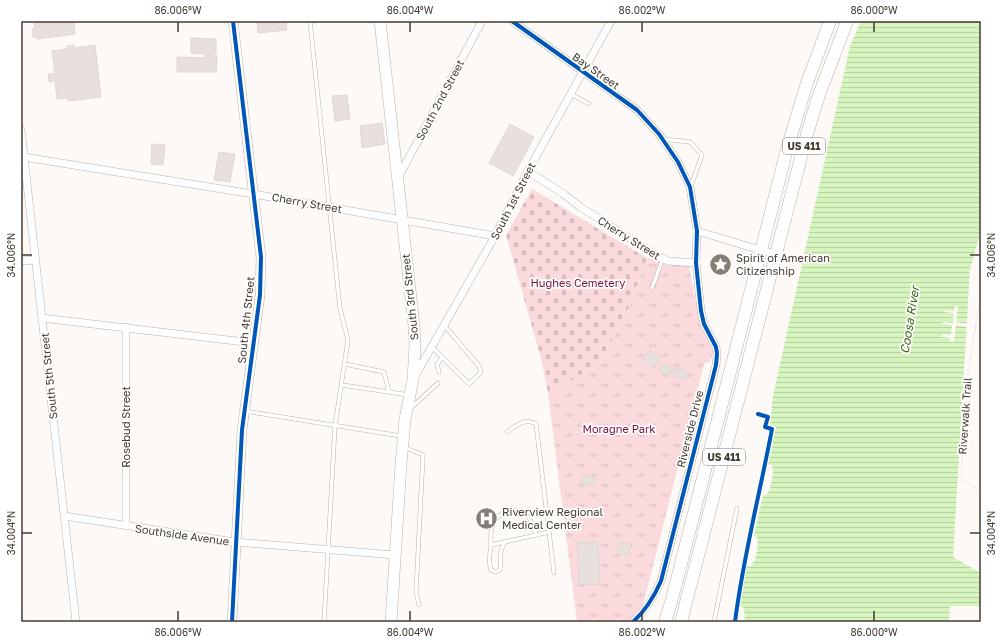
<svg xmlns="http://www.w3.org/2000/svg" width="1002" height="643" viewBox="0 0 1002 643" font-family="'Golos Text',sans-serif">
<defs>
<pattern id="cemetery-stones" width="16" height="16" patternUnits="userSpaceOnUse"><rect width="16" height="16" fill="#fbdade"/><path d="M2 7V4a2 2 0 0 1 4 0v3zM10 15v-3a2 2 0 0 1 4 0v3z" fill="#d8bcbf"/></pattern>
<pattern id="park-tufts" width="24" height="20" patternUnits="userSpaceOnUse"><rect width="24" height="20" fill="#fbdade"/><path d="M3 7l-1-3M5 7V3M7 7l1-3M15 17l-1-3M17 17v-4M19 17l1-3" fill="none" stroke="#d8bcbf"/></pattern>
<pattern id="water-rules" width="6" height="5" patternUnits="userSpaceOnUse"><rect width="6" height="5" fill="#d6f4bd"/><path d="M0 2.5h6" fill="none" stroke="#b9d2a3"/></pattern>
</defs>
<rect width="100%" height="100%" fill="#fcf9f6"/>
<path fill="url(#cemetery-stones)" d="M532 189 647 258 630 305 598 366 548 393 541 358 506 235Z"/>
<path fill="url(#park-tufts)" d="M647 258 689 266 699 320 709 339 713 352 712 357 710 361 704 364 642 609 628 622H577L548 393 598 366 630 305Z"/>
<path fill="url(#water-rules)" d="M861 21H981V231L970 269 953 557 981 573V606H950L949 622H732L770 427 773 396 850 46Z"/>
<g fill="#fcf9f6">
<path d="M955 306H958L956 322 969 324V327L956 325 954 342H950L951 338 941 337 942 334 951 335 952 325 943 324V322L953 323 954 313 944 312 945 310 954 311Z"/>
<path d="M770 426 776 427 768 464 772 465 773 473 770 489 766 495H763L754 536 757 537 758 545 755 560 750 567 747 566 739 606 743 607 745 615 744 622H731L737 582Z"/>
</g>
<g fill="#e8e0dd" stroke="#dfd8d4">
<path d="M49 21H74L75 34 37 39 36 37H33L32 29 35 28 34 23Z"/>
<path d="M257 21H286L287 30 258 33Z"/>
<path d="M191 38 216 39V54H212V56H217L216 72H177V57L205 58V54L191 53Z"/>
<path d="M74 45V48L95 45 101 97 68 101V98L57 99 55 81 49 82 48 74H55L52 51 67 49V46Z"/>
<path d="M347 95 350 119 335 121 332 96Z"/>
<path d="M382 123 385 144 362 148 360 126Z"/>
<path d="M510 124 534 137 513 176 489 163Z"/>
<path d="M152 144 165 145 163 165 151 164Z"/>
<path d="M219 152 235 154 230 182 214 180Z"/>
<path d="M650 350 660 358 653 368 643 360Z"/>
<path d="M661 364 673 368 670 376 659 372Z"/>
<path d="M675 368 687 371 685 380 673 376Z"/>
<path d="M581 476H594L595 484 582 485Z"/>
<path d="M598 542 600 584 579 585 577 543Z"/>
<path d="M619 542 631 544 628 556 617 554Z"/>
</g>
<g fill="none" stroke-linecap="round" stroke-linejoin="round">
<defs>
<g id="service">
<path d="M310 21 340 309 348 340 335 426 324 622"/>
<path d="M571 94 589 104"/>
<path d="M663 139 690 142 702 155 691 186"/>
<path d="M652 288 663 258"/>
<path d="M432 347 469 384 481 372 479 366 444 325"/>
<path d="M345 364 384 372 389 392"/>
<path d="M439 372 437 365 442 357"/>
<path d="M342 385 409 395"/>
<path d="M411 408 438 383"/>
<path d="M245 411 401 436"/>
<path d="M507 432C516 426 525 417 536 424L554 573"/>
<path d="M404 447 423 455 416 592 419 605"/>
<path d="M505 542C498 553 502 558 500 570L495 572 491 570C488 561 490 555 491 545 491 538 490 531 493 524 496 518 500 513 507 512 526 507 532 519 536 535"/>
<path d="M491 545 549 532"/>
<path d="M714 622 737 508"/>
</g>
<g id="minor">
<path d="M512 21 637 110 659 134 678 162 690 187 697 231 696 263 701 311 704 324 716 347 717 354 716 365 661 581C654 597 646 610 633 622"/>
<path d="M21 130 76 622"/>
<path d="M24 157 253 194 495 236"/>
<path d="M528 171 565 195 579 206 654 254 668 261 696 263"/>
<path d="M398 178 482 21"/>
<path d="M697 231 760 250 777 254"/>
<path d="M21 261 36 260"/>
<path d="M42 318 253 343"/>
<path d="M415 376 495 236 528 171 611 21"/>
<path d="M64 516 235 542 395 555"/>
<path d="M126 526V327"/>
</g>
<path id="tertiary" d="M232 622 242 430 260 295 261 257 233 21"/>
<path id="secondary" d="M380 21 414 325 415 346 413 380 405 419 401 464 391 622"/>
<g id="primary">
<path d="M665 622 672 599 787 149 807 83 830 21"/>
<path d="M681 622 807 134 819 95 847 21"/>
</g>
</defs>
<use href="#service" stroke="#b8b3ad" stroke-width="4.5"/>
<use href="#minor" stroke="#b8b3ad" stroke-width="8"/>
<use href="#tertiary" stroke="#b8b3ad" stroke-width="10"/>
<use href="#secondary" stroke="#b8b3ad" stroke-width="12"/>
<use href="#primary" stroke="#b8b3ad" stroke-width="13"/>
<g stroke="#dbdad7" stroke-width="1.5" stroke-dasharray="1 3" stroke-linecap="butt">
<path d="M981 295 968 373V404L962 465V479L979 490 981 494"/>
<path d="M970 326 976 327"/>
<path d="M975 329 981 328"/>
</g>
<use href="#service" stroke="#fffefe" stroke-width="3.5"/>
<use href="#minor" stroke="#fffefe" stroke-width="7"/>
<use href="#tertiary" stroke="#fffefe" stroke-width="9"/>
<use href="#secondary" stroke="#fffefe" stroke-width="11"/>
<use href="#primary" stroke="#fffefe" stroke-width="12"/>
<defs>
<g id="cycleway">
<path d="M512 21 637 110 659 134 678 162 690 187 697 231 696 263 701 311 704 324 716 347 717 354 716 365 661 581C654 597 646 610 633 622"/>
<path d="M232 622 242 430 260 295 261 257 233 21"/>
<path d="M735 622C743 557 760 493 772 429L765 427 768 417 758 414"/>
</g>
</defs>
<use href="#cycleway" stroke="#fff" stroke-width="6"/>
<use href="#cycleway" stroke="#0057b8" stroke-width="4"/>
</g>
<path fill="none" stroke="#443b32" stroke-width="1.5" d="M178 22V32M410 22V32M642 22V32M874 22V32M22 255H32M970 255H980M22 533H32M970 533H980M178 611V621M410 611V621M642 611V621M874 611V621"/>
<defs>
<symbol id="sight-disc" viewBox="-11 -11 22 22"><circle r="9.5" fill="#847e77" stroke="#fff"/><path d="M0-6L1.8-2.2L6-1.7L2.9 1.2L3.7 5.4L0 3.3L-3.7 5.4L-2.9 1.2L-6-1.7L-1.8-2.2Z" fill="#fff"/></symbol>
<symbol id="hospital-disc" viewBox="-11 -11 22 22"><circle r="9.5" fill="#847e77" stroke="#fff"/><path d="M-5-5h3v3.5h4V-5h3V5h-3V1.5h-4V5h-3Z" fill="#fff"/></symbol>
</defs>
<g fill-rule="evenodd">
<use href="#sight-disc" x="708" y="252" width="25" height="25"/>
<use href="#hospital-disc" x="474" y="506" width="25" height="25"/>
</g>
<g text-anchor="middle" stroke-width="3.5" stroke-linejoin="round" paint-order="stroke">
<g fill="#fff" stroke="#7c7670" stroke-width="1">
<rect x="783" y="138" width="42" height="16" rx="3"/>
<rect x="703" y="449" width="42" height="16" rx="3"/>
</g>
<g font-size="10" font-weight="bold" fill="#443b32">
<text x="804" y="150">US 411</text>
<text x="724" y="461">US 411</text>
</g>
<g font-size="11" fill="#443b32" stroke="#fff">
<text transform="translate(596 71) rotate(35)" y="4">Bay Street</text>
<text transform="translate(440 100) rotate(-62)" y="4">South 2nd Street</text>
<text transform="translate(513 201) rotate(-63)" y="4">South 1st Street</text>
<text transform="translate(307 203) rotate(10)" y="4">Cherry Street</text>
<text transform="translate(629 238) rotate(32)" y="4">Cherry Street</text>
<text transform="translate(410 297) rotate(-96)" y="4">South 3rd Street</text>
<text transform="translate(246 320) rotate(-84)" y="4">South 4th Street</text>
<text transform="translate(49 376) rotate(-96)" y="4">South 5th Street</text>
<text transform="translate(965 416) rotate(-86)" y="4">Riverwalk Trail</text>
<text transform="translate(126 427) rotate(-90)" y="4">Rosebud Street</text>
<text transform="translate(690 429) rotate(-76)" y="4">Riverside Drive</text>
<text transform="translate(182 535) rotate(8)" y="4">Southside Avenue</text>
</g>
<g font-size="11" fill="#443b32" stroke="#fff" text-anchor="start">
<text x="736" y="262">Spirit of American<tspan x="736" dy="13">Citizenship</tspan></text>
<text x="502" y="516">Riverview Regional<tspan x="502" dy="13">Medical Center</tspan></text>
</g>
<g font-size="11" fill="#7d1137" stroke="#fff">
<text x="578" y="287">Hughes Cemetery</text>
<text x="619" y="433">Moragne Park</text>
</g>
<g font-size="12" font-style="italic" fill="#3e6416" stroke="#fff">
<text transform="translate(910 320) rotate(-81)" y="4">Coosa River</text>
</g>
</g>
<rect width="1002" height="643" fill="none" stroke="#ffffff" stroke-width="44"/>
<rect x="22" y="22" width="958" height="599" fill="none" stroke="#443b32" stroke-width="1.5"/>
<g font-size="10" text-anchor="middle" fill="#443b32">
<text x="178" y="14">86.006°W</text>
<text x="410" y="14">86.004°W</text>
<text x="642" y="14">86.002°W</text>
<text x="874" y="14">86.000°W</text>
<text transform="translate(11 255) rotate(-90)" y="4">34.006°N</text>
<text transform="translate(991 255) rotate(-90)" y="4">34.006°N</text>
<text transform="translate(11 533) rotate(-90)" y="4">34.004°N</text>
<text transform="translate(991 533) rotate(-90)" y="4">34.004°N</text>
<text x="178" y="636">86.006°W</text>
<text x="410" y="636">86.004°W</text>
<text x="642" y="636">86.002°W</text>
<text x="874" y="636">86.000°W</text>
</g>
</svg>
